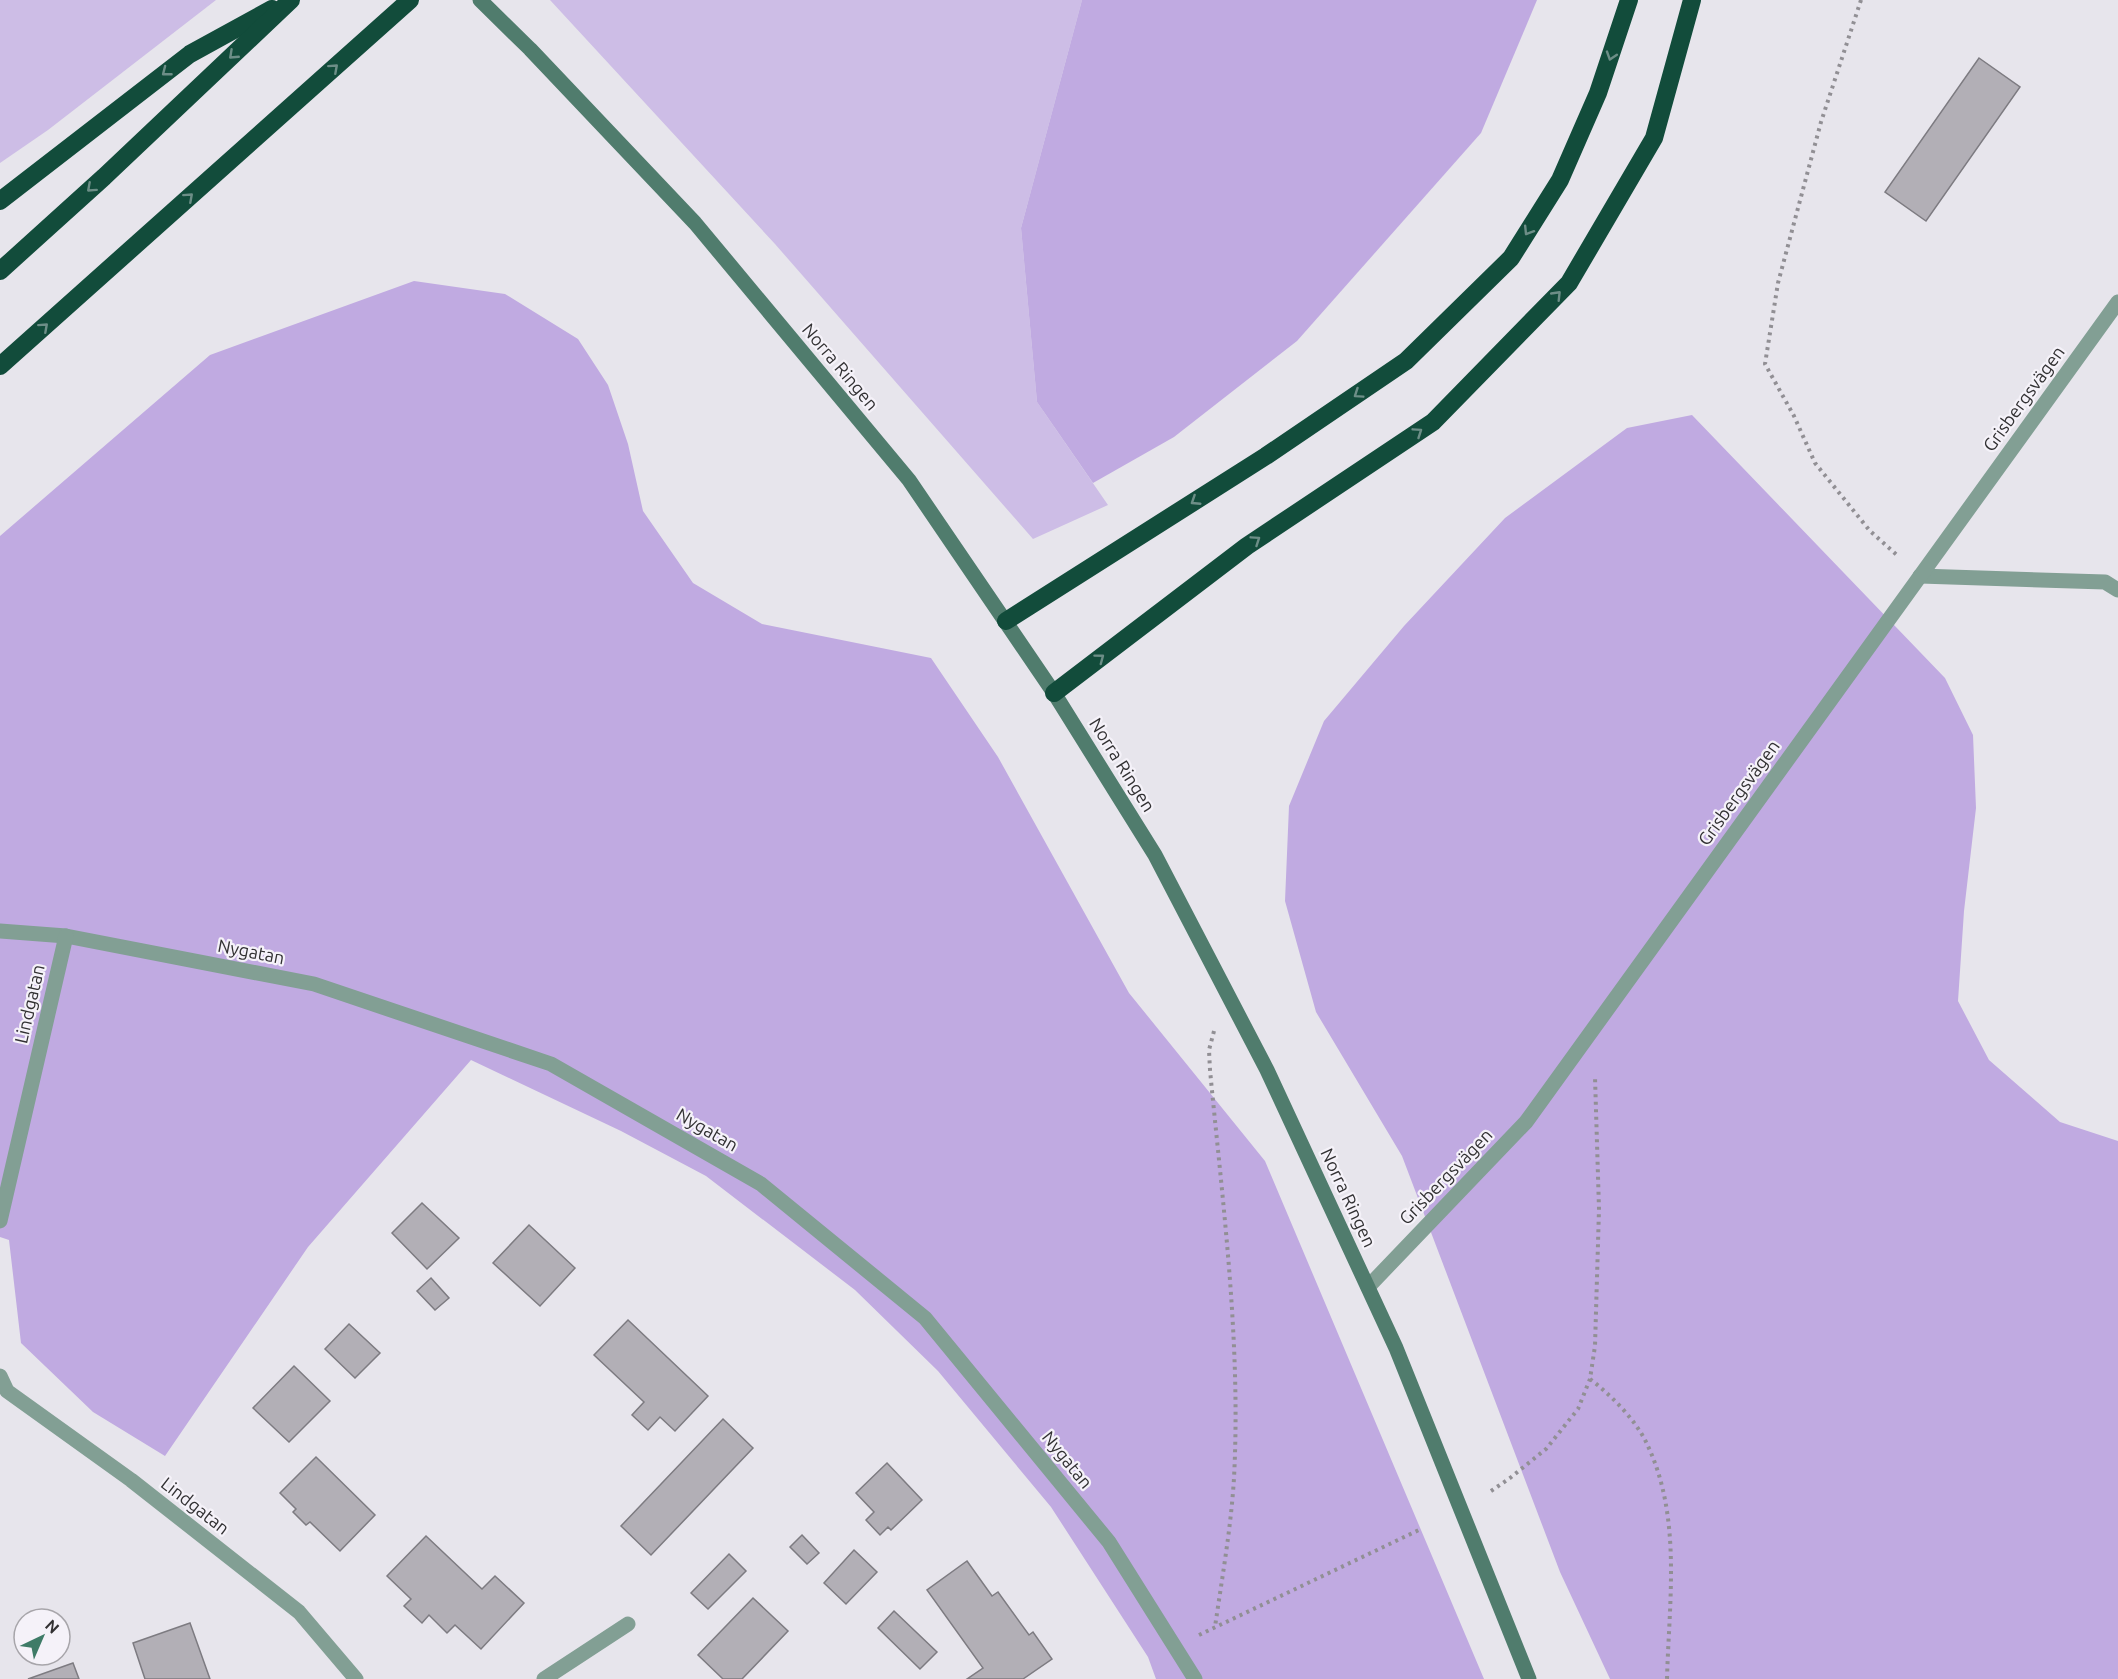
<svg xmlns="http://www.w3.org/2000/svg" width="2118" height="1679" viewBox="0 0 2118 1679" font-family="Ubuntu,sans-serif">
<rect width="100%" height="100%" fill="#e7e5ec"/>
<g fill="#cdbde6">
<path d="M0 0H216L48 130 0 163Z"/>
<path d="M550 0H1082L1021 228 1037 402 1108 505 1033 539 775 244Z"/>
</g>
<g fill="#c0aae1">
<path d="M1082 0H1537L1481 133 1297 341 1174 437 1093 483 1037 402 1021 228Z"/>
<path d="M414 281 505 294 578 339 608 385 628 444 643 511 693 583 762 624 931 658 998 757 1129 993 1265 1161 1484 1679H1156L1148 1657 1051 1507 938 1371 855 1290 706 1176 621 1131 471 1060 308 1247 165 1456 93 1412 21 1343 9 1240 0 1237V536L210 355Z"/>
<path d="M1692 415 1945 678 1973 735 1976 808 1964 911 1958 1001 1989 1060 2060 1122 2118 1141V1679H1610L1560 1572 1402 1156 1316 1012 1285 901 1289 806 1324 721 1404 626 1505 518 1627 428Z"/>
</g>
<g fill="#b2afb6" stroke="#7d7b81" stroke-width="1.5">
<path d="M1979 58 2020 87 1926 221 1885 192Z"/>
<path d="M422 1203 459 1238 427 1269 392 1233Z"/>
<path d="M529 1225 575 1268 540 1306 493 1263Z"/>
<path d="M431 1278 449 1298 435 1310 417 1291Z"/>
<path d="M628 1320 708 1396 675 1431 660 1417 648 1430 632 1415 644 1402 594 1355Z"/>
<path d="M349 1324 380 1353 355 1378 325 1349Z"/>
<path d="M294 1366 330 1401 289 1442 253 1408Z"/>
<path d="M723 1419 753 1448 651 1555 621 1526Z"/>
<path d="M316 1457 375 1515 340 1551 310 1522 306 1525 293 1512 296 1509 280 1493Z"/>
<path d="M887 1463 922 1500 891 1530 888 1527 880 1535 866 1520 874 1512 856 1493Z"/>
<path d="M802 1535 819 1553 807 1564 790 1547Z"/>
<path d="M426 1536 482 1589 495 1576 524 1603 481 1649 455 1625 447 1633 429 1615 422 1623 404 1606 411 1599 387 1576Z"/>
<path d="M854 1550 877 1572 846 1604 824 1583Z"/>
<path d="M729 1554 746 1571 708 1609 691 1593Z"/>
<path d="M967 1561 992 1596 998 1592 1029 1635 1033 1632 1052 1659 1023 1679H967L983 1668 927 1590Z"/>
<path d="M753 1598 788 1631 742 1679H723L698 1655Z"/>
<path d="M894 1611 937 1652 920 1669 878 1628Z"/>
<path d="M190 1623 210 1679H145L133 1643Z"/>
<path d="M73 1663 79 1679H28Z"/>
</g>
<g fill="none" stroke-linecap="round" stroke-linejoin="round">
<g stroke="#918f94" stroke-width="4" stroke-dasharray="3 4.5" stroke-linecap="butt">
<path d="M1861 0 1821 122 1778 283 1765 364 1794 416 1815 463 1870 531 1899 557"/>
<path d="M1214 1031 1209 1050 1210 1070C1223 1206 1241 1342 1234 1478 1231 1528 1222 1578 1215 1627"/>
<path d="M1590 1379C1611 1395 1636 1420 1647 1444 1682 1517 1669 1601 1667 1679"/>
<path d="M1491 1491 1510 1478 1546 1449 1578 1409 1590 1379 1595 1346 1599 1209 1595 1077"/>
<path d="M1199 1635 1421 1529"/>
</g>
<g stroke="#829f94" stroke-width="15">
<path d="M1920 576 2105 582 2118 590"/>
<path d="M544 1679 628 1624"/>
</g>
<g stroke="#829f94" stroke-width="15">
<path d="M0 931 66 936 314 984 551 1064 761 1184 925 1318 1109 1542 1195 1679"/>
<path d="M0 1221 66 936"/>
<path d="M1368 1287 1526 1122 2118 302"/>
<path d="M0 1376 7 1391 131 1480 299 1612 356 1679"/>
</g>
<path stroke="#507c6d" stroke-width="15" d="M480 0 530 49 695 223 909 480 1054 693 1155 855 1267 1070 1396 1348 1529 1679"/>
<g stroke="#124c3b" stroke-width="18">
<path d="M0 201 190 54 272 9"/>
<path d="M0 271 104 177 291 0"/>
<path d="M0 366 410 0"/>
<path d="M1006 621 1266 456 1406 361 1511 258 1560 180 1598 93 1629 0"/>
<path d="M1054 693 1247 546 1433 422 1569 283 1654 138 1692 0"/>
</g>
</g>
<defs><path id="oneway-chevron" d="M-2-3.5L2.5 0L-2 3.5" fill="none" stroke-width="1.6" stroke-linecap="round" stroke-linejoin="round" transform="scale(1.5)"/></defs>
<g stroke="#6d8e87">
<use href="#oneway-chevron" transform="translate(233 55) rotate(137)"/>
<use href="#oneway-chevron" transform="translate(1611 56) rotate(108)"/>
<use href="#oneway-chevron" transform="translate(334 68) rotate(-42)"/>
<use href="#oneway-chevron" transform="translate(166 72) rotate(142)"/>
<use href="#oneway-chevron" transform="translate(91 188) rotate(138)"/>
<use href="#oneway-chevron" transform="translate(189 197) rotate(-42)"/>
<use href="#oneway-chevron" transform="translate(1528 231) rotate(122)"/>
<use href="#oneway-chevron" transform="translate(1557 295) rotate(-46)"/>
<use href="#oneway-chevron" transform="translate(44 327) rotate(-42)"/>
<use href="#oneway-chevron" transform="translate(1358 394) rotate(146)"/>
<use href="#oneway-chevron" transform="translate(1418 432) rotate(-34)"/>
<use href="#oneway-chevron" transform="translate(1195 501) rotate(147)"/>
<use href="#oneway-chevron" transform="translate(1256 540) rotate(-34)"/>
<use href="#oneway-chevron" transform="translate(1100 658) rotate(-37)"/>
</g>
<g text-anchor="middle" stroke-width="4.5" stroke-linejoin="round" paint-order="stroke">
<g font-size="18" fill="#323133" stroke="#f5f2f9">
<text transform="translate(840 367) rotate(50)" y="6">Norra Ringen</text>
<text transform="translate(2024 399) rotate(-54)" y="6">Grisbergsvägen</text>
<text transform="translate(1122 765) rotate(58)" y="6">Norra Ringen</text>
<text transform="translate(1739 793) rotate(-54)" y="6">Grisbergsvägen</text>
<text transform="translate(251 952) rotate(11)" y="6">Nygatan</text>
<text transform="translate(30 1004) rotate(-77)" y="6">Lindgatan</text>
<text transform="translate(707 1130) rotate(30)" y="6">Nygatan</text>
<text transform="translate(1446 1177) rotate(-46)" y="6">Grisbergsvägen</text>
<text transform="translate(1348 1198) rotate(65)" y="6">Norra Ringen</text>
<text transform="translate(1067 1460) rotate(51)" y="6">Nygatan</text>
<text transform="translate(195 1506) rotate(38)" y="6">Lindgatan</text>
</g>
</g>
<g transform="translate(42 1637) rotate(44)"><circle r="28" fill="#f5f2f9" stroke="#a7a5aa" stroke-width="1.5"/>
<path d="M0-4.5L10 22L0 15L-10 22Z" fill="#3e7b67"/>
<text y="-9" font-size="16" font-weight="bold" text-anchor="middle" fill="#323133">N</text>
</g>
</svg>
